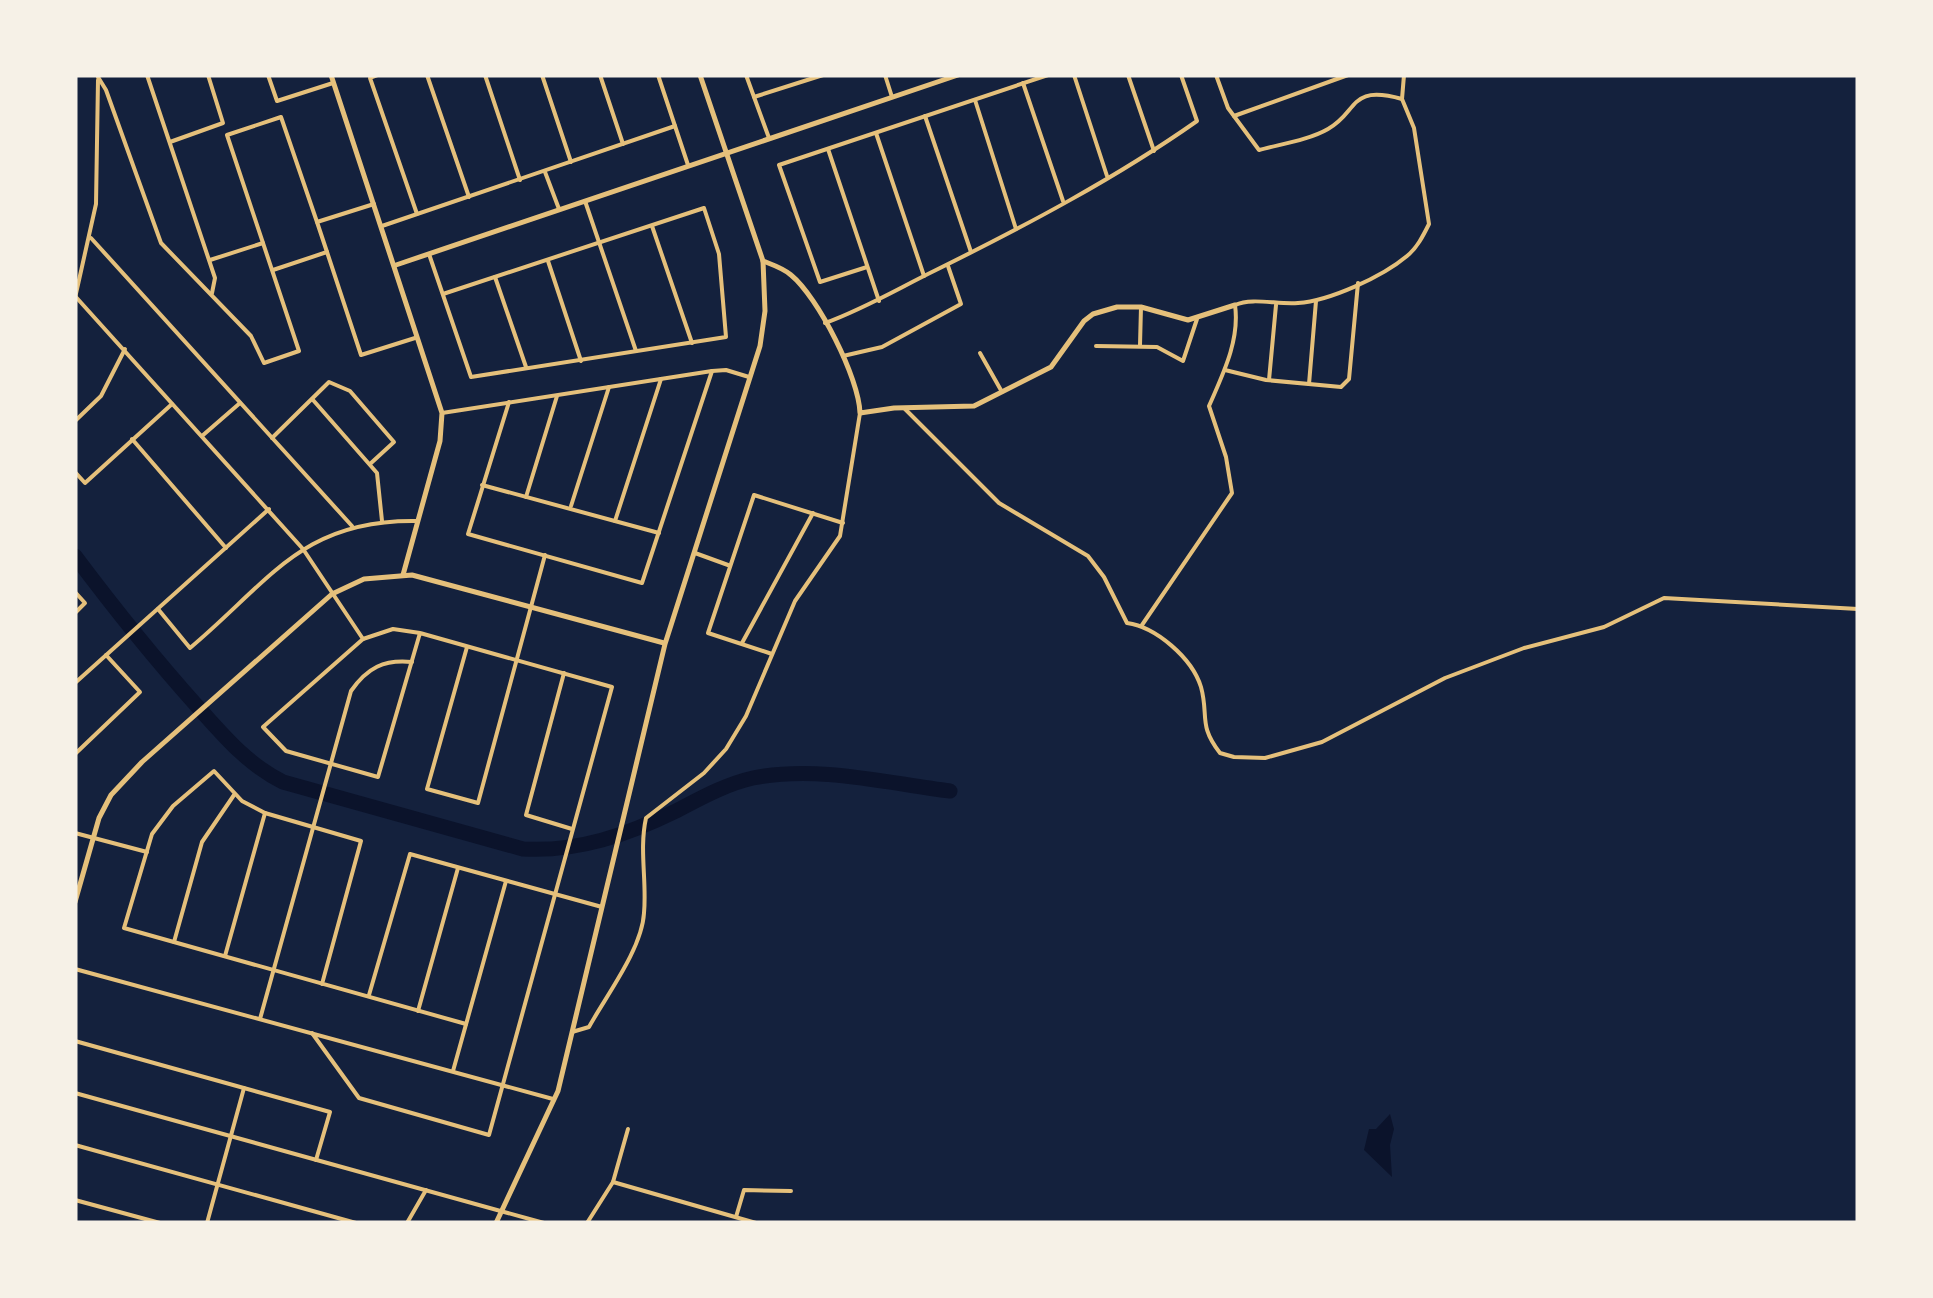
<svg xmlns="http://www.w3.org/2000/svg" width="1933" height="1298" viewBox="0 0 1933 1298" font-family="'PT Serif',serif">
<rect width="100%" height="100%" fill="#14213d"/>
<path fill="#0b132b" d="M1390 1114 1394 1129 1390 1145 1392 1177 1364 1150 1369 1129H1376Z"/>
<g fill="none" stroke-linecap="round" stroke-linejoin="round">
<path stroke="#0b132b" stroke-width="15" d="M75 556C114 608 154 658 197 706 224 736 247 764 283 782L523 849C578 852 627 835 676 811 701 798 726 784 753 778 818 765 886 783 950 791"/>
<g stroke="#e5c07b" stroke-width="4">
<path d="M147 75 215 278 212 293"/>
<path d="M268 75 277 101 333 83"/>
<path d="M378 75 370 78 417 214"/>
<path d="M427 75 469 197"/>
<path d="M485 75 520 180"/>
<path d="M542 75 571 162"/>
<path d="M600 75 623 144"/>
<path d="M658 75 688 165"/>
<path d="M746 75 769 138"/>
<path d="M885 75 892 97"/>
<path d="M1074 75 1107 176"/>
<path d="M1128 75 1154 151"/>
<path d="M98 77 106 90 161 243 251 336 264 363 299 351 227 135 281 117 317 222"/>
<path d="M1023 83 1063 201"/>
<path d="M754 97 823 75"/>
<path d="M1402 99 1404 75"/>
<path d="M975 100 1016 229"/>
<path d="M925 116 971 252"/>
<path d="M1234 116 1348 75"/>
<path d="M876 133 924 276"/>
<path d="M170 142 223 123 208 75"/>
<path d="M828 149 879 301"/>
<path d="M545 172 559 209"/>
<path d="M585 201 636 351"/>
<path d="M382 226 675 126"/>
<path d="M652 226 692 343"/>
<path d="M91 238 352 526"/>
<path d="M327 252 361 355 415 338"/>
<path d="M429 254C443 295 457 336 471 377L726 337 719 254 704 208 443 294"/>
<path d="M210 260 263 243"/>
<path d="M548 261 581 361"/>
<path d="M867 267 820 282 779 165 1048 75"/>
<path d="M273 270 327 252 317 222 374 204"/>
<path d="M495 277 526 367"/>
<path d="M75 296 303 549 363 639"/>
<path d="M75 298 96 204 98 80"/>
<path d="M825 323C864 309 899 288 936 270 1025 226 1116 178 1197 121L1181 75"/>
<path d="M1140 345 1141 307"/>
<path d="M1096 346 1157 347 1183 361 1197 319"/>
<path d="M980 353 1002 392"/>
<path d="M843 356 882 347 961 304 948 266"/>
<path d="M1225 370 1266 380 1341 387 1349 379 1358 283"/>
<path d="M1269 380 1276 305"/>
<path d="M1309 384 1316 301"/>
<path d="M313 400 377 473 382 521"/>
<path d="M509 402 468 534 642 583 712 371"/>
<path d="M905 409 999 503 1088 556 1104 577 1127 623C1156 627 1192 658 1201 687 1209 716 1198 725 1220 753L1234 757 1265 758 1322 742 1445 678 1524 648 1604 627 1664 598 1858 609"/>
<path d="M442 413 712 371 726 370 749 377"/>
<path d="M75 421 101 396 125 349"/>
<path d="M202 436 240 403"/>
<path d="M272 438 329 382 350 391 394 442 370 464"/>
<path d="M132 439 226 548"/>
<path d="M75 472 85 483 172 404"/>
<path d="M482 485 659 533"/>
<path d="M526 497 557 396"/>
<path d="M571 506 609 387"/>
<path d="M615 521 661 379"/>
<path d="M695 553 728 565"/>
<path d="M75 592 85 603 75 613"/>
<path d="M158 609 190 648C270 581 302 519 417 521"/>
<path d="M1142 625 1232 493 1226 457 1209 406C1223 374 1240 340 1235 305 1253 297 1278 305 1298 303 1329 301 1382 277 1407 256 1417 248 1423 236 1429 224L1414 128 1402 99C1348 84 1359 112 1328 129 1309 140 1281 144 1259 150L1228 108 1216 75"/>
<path d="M742 643 813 513"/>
<path d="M467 647 427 789 478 803 545 555"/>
<path d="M772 654 708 633 754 495 843 523"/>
<path d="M564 673 526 815 572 829"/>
<path d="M75 683 269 509"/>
<path d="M75 754 140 692 106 655"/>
<path d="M75 833 147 852"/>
<path d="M174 942 202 842 234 795"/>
<path d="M225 956 265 813"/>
<path d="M75 969 553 1099"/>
<path d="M322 984 361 841 265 813 242 801 214 771 173 806 152 834 124 928 466 1024"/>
<path d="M369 995 410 854 602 907"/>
<path d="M418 1011 458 868"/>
<path d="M260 1019 351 691C367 668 384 659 412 662"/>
<path d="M572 1032 589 1027C606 996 642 949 644 913 647 881 639 850 646 818L704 773 726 749 746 716 795 601 840 536 860 413"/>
<path d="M312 1033 359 1098 489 1135 612 687 420 633 393 629 363 639 263 727 286 751 378 777 420 633"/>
<path d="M75 1041 330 1112 316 1160"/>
<path d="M453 1071 506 881"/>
<path d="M75 1093 544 1223"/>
<path d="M75 1145 356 1223"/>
<path d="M613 1182 756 1223"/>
<path d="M75 1200 160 1223"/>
<path d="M736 1217 744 1190 791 1191"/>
<path d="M207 1223 244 1088"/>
<path d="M407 1223 426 1190"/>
<path d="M587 1223 613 1182 628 1129"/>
</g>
<g stroke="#e5c07b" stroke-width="5">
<path d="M331 75 442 413 440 441 403 575"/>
<path d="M763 261C773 265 783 268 791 275 818 297 859 378 860 413L894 408 974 406 1051 367 1084 321 1093 314 1117 307H1141L1188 320 1235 305"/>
<path d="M396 265 958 75"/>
<path d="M75 902 99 818 111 795 142 762 332 594 364 579 412 575 664 643"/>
<path d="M496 1223 558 1091 665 644 760 346 765 311 763 261 700 75"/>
</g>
</g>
<rect width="1933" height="1298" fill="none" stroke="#f6f1e7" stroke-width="155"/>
</svg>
